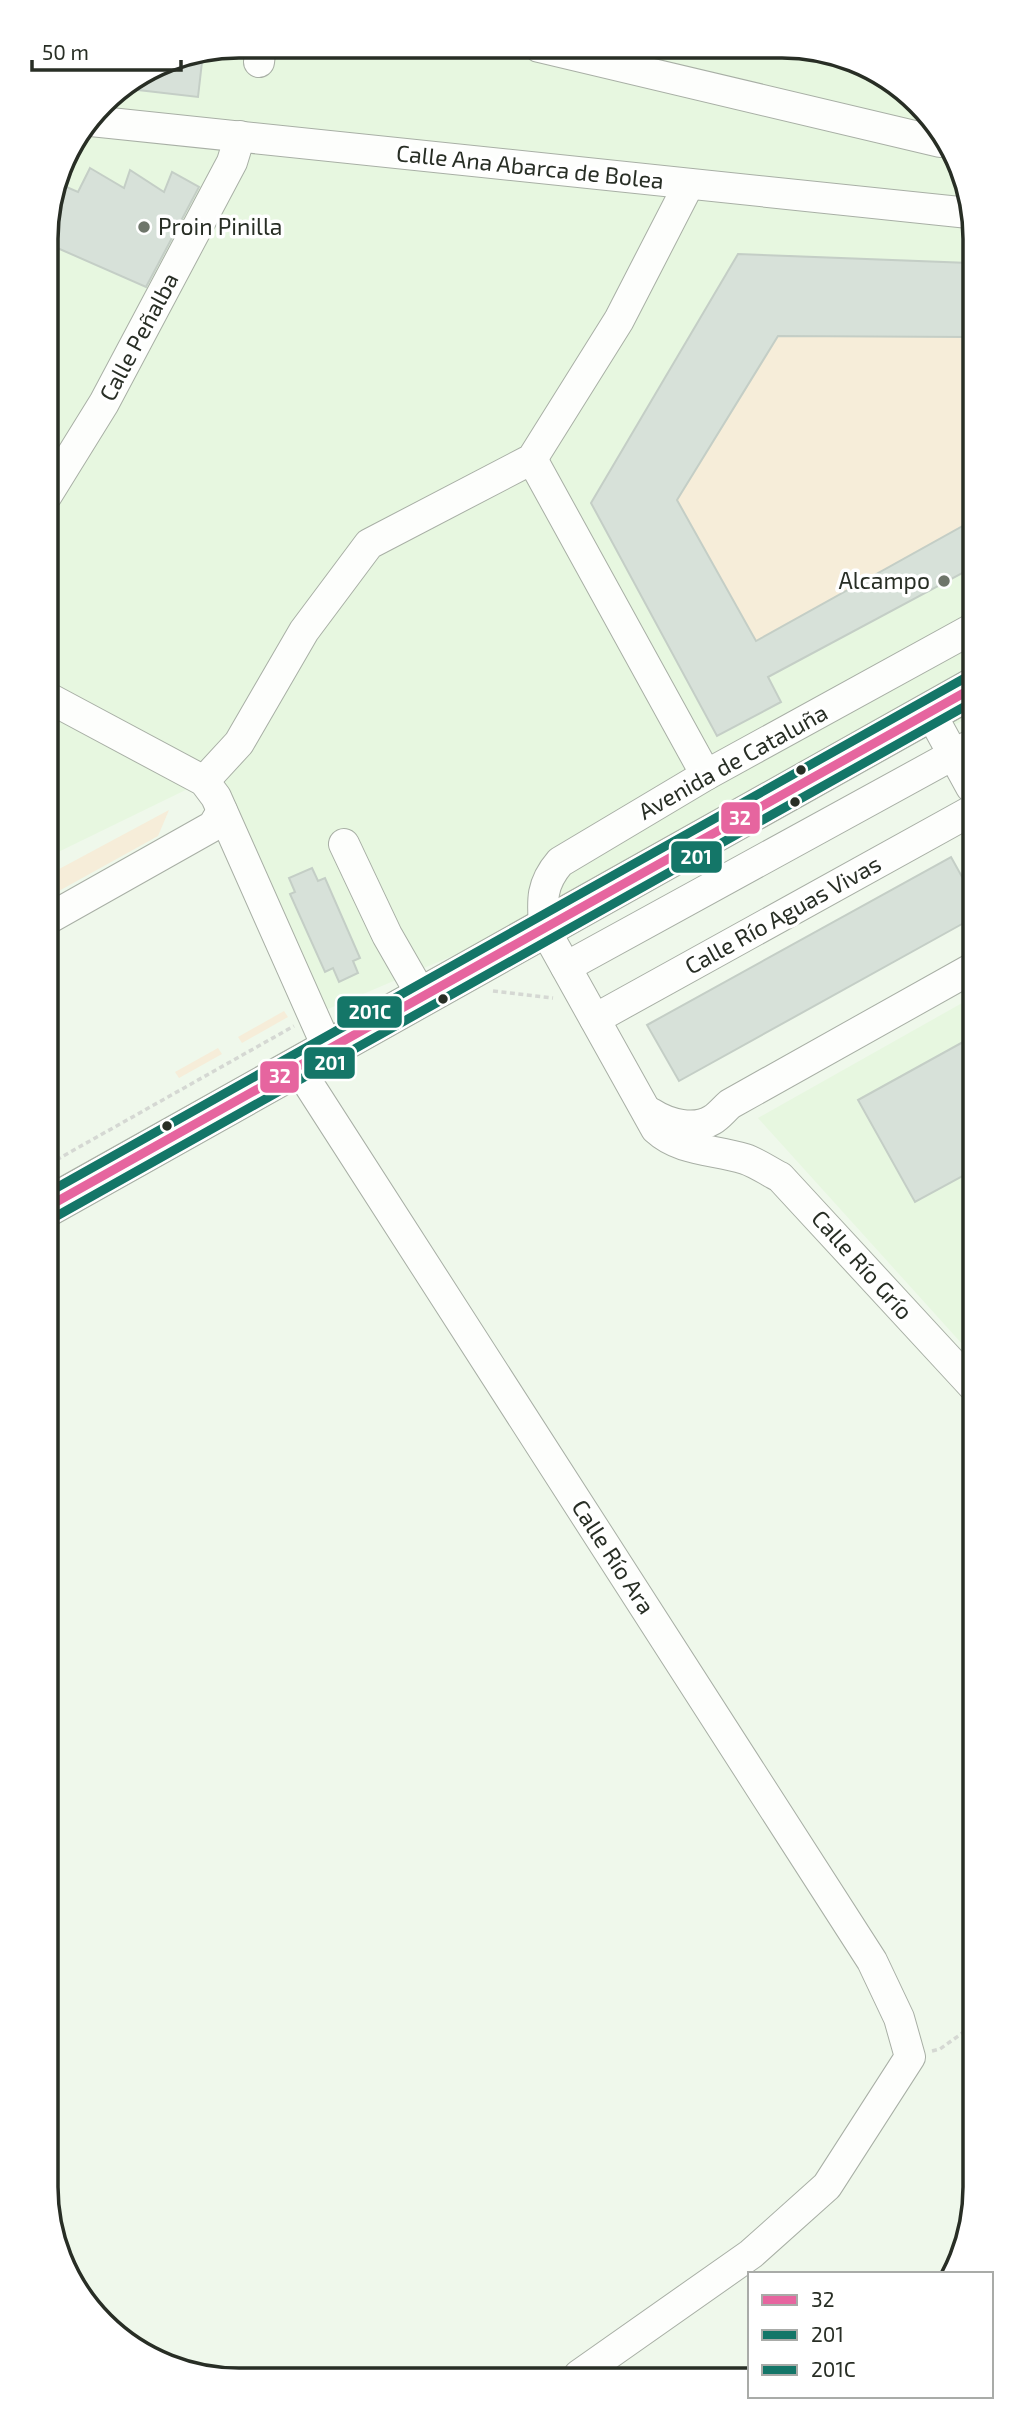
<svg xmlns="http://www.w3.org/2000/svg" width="1021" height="2426" viewBox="0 0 1021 2426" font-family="'Exo 2',sans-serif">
<rect width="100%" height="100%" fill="#eff8eb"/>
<g fill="#e7f7e0">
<path d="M239 46 819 49 910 94 969 189 971 717 536 920 314 1015 204 781 48 857 46 226 65 154 111 94 165 60Z"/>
<path d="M971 998 973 1356 758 1118Z"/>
</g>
<g fill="#f6edd9">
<path d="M778 336 969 337 970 522 756 641 677 500Z"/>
<path d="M169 810 158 836 48 897V875Z"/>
<path d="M284 1011 288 1017 242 1043 238 1037Z"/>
<path d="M218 1048 222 1054 179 1078 175 1072Z"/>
</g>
<g fill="#d7e1d9" stroke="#c4cec6" stroke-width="2">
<path d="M203 53 198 97 121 88 165 60Z"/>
<path d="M90 168 124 188 130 170 164 192 172 172 199 187 146 287 46 243V226L57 183 78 192Z"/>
<path d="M738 254 969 263V337L778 336 677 500 756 641 970 522V569L768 677 781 702 717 736 591 503Z"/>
<path d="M951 857 971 893V919L679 1081 647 1025Z"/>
<path d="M312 868 318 881 325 878 360 958 353 961 358 973 339 982 333 968 325 972 290 894 295 892 289 878Z"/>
<path d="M972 1037V1171L915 1202 858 1100Z"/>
</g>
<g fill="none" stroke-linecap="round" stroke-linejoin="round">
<defs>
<g id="minor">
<path d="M539 47 940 142"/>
<path d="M259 62 261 46"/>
<path d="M91 121 969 213"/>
<path d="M532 459 706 775"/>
<path d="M47 495 104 403 232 162 240 136"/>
<path d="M970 630 706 775 560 862C541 884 542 900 544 928L656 1129C681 1152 715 1149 745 1159 757 1163 768 1171 780 1177L973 1386"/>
<path d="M47 697 204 781 216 797 328 1049"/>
<path d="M930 712 971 787"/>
<path d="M204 781 239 743 304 631 369 544 532 459 619 320 689 184"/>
<path d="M344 844 387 935 422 996"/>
<path d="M48 919 213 826 222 811"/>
<path d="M566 967 971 745"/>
<path d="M595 1019 971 811"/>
<path d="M297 1066 872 1961 899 2018 910 2057 827 2186 751 2254 579 2375"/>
<path d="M651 1113C668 1124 694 1131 712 1120 719 1116 724 1109 730 1104L971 969"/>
</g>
<path id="major" d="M49 1206 971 689"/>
</defs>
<use href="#minor" stroke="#a8afa5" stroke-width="32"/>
<use href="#major" stroke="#a8afa5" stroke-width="41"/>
<g stroke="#d5d8d3" stroke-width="3.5" stroke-dasharray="5 3.5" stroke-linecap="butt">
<path d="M493 991 553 998"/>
<path d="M49 1164 294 1026"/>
<path d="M932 2051 940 2049 975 2024"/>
</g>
<use href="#minor" stroke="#fdfefc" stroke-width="30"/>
<use href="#major" stroke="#fdfefc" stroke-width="38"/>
<defs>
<path id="bus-1" d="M49 1206 971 689"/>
<path id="bus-2" d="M55 1217 971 703"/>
<path id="bus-3" d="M49 1192 965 678"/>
</defs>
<use href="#bus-1" stroke="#fff" stroke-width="14"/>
<use href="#bus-2" stroke="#fff" stroke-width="14"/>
<use href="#bus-3" stroke="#fff" stroke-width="14"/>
<use href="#bus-1" stroke="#e6659f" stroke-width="9"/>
<use href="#bus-2" stroke="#147668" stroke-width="9"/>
<use href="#bus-3" stroke="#147668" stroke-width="9"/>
</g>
<g fill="#6e756a" stroke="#fff" stroke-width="2.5">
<circle cx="144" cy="227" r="7"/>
<circle cx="944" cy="581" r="7"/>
</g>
<g fill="#282e25" stroke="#fff" stroke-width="2.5">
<circle cx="801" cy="770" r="6"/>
<circle cx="795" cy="802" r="6"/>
<circle cx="443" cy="999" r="6"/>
<circle cx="167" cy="1126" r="6"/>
</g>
<g text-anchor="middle" stroke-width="7" stroke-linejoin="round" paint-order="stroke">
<g font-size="23" fill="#282e25" stroke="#fff">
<text transform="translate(530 167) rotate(6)" y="8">Calle Ana Abarca de Bolea</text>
<text transform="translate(139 337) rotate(-62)" y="8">Calle Peñalba</text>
<text transform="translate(733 762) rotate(-29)" y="8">Avenida de Cataluña</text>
<text transform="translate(783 915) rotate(-29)" y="8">Calle Río Aguas Vivas</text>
<text transform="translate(862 1265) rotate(48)" y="8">Calle Río Grío</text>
<text transform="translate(613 1557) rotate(57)" y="8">Calle Río Ara</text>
</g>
<g font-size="23" fill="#282e25" stroke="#fff" text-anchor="start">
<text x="158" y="235">Proin Pinilla</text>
<text x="930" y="589" text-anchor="end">Alcampo</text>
</g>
</g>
<path d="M0 0H1021V2426H0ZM239 58H782A181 181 0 0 1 963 239V2187A181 181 0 0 1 782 2368H239A181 181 0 0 1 58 2187V239A181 181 0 0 1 239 58Z" fill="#fff" fill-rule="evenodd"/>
<path fill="none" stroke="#282e25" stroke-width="3.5" d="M239 58H782A181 181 0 0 1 963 239V2187A181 181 0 0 1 782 2368H239A181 181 0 0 1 58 2187V239A181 181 0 0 1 239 58Z"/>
<g stroke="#fff" stroke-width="2.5">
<rect x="720" y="801" width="41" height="34" rx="7" fill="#e6659f"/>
<rect x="670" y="840" width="53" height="34" rx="7" fill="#147668"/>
<rect x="336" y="995" width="67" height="34" rx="7" fill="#147668"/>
<rect x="303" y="1046" width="53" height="34" rx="7" fill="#147668"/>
<rect x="259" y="1060" width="41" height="34" rx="7" fill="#e6659f"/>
</g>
<g font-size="19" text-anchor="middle" font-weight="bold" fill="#fff">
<text x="740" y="825">32</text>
<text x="696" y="864">201</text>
<text x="370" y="1019">201C</text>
<text x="330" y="1070">201</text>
<text x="280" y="1083">32</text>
</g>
<rect x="748" y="2272" width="245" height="126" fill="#ffffff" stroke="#a9aba8" stroke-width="2"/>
<rect x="762" y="2295" width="35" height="10" fill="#e6659f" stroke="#a9aba8" stroke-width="2"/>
<text x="811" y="2307" font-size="21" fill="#282e25">32</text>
<rect x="762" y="2330" width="35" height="10" fill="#147668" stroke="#a9aba8" stroke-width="2"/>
<text x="811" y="2342" font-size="21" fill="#282e25">201</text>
<rect x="762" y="2365" width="35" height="10" fill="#147668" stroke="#a9aba8" stroke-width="2"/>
<text x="811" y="2377" font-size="21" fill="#282e25">201C</text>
<path d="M32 60v10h149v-10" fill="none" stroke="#282e25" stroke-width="3.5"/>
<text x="42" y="60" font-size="21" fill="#282e25" stroke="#ffffff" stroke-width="5" paint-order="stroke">50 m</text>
</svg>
